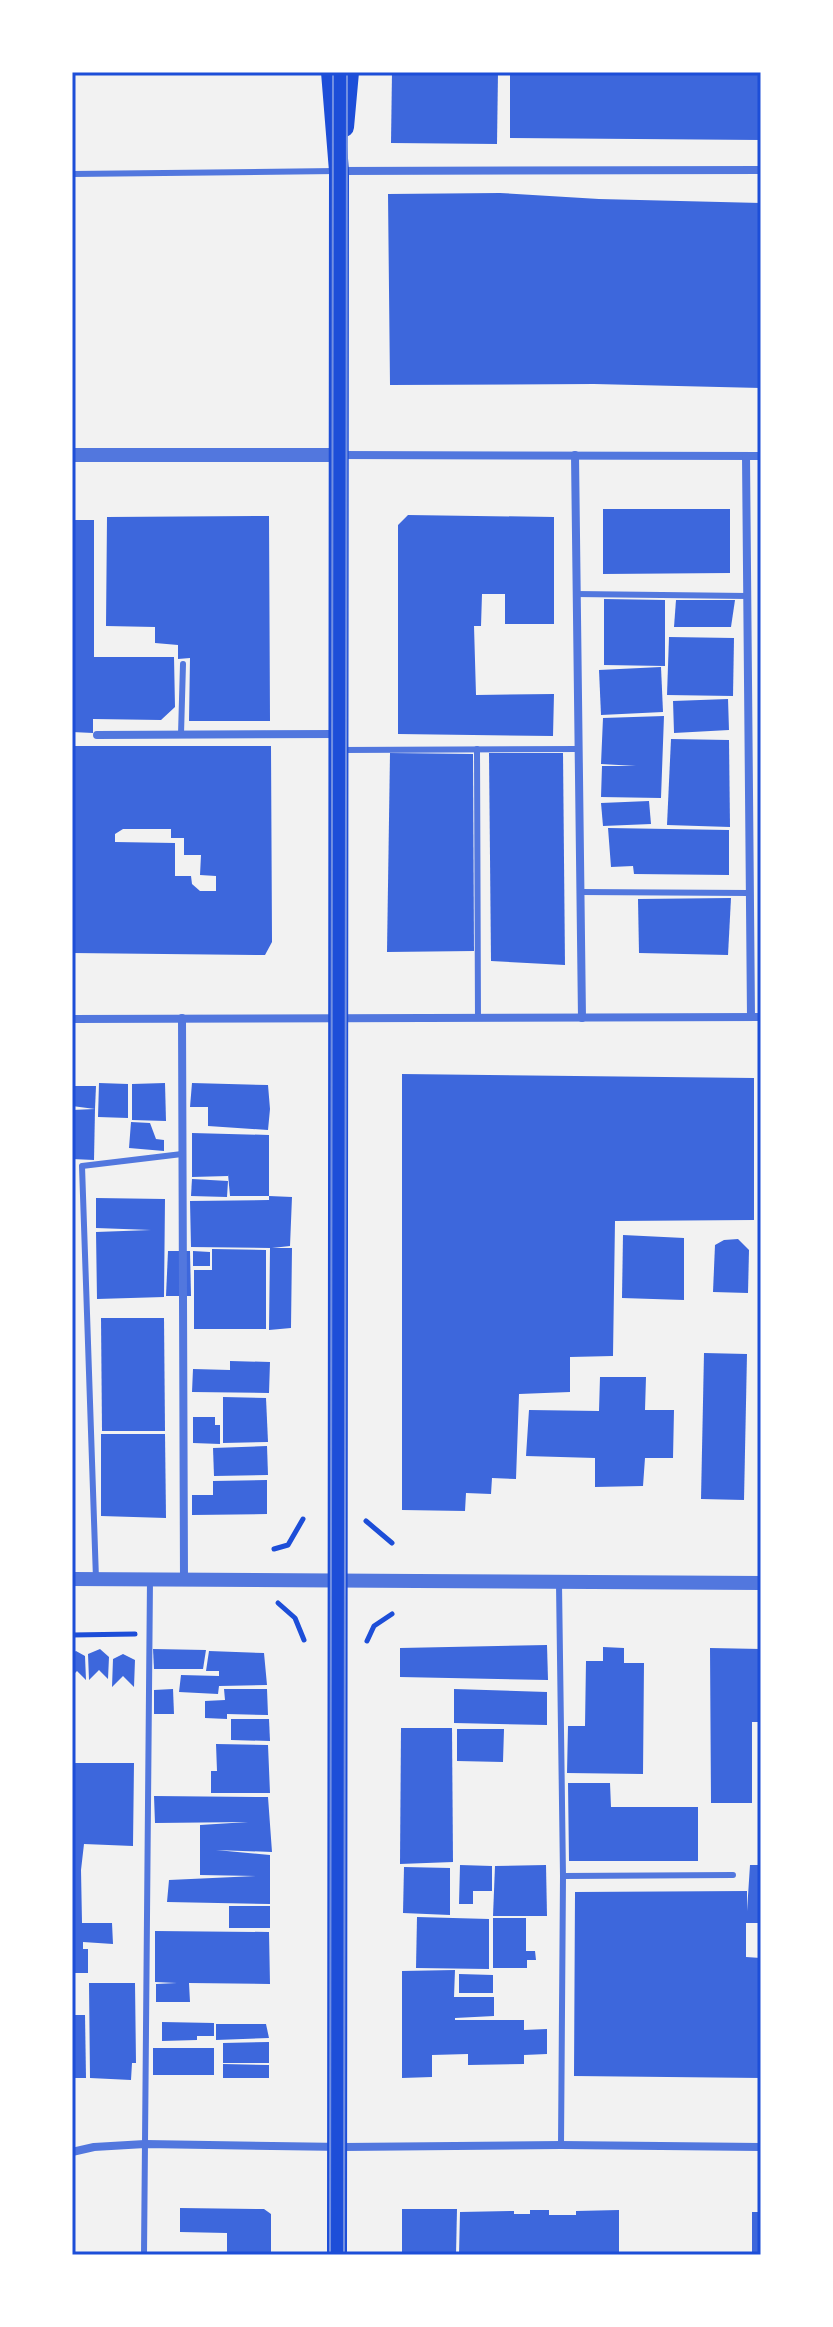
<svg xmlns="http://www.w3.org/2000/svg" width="833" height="2327" viewBox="0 0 833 2327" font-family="'PT Sans Narrow',sans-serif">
<rect width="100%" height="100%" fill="#f2f2f2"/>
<g fill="#3d67dc" fill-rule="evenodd">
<path d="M392 72H498L497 144 391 143Z"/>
<path d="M510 72H761V140L510 138Z"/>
<path d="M500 193 599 199 761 203V388L594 384 390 385 388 194Z"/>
<path d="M603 509H730V573L603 574Z"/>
<path d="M408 515 554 517V624H505V594H482L481 626H474L476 695 554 694 553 736 398 734V525Z"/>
<path d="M269 516 270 721H189L190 658 178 659V645L155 643V627L106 626 107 517Z"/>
<path d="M72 520H94V657H174L175 707 161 720 93 719V733L72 732Z"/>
<path d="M604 599 665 600V666L604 665Z"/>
<path d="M676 600H735L731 627H674Z"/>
<path d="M669 637 734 638 733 696 667 695Z"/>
<path d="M661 667 663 712 601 715 599 670Z"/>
<path d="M728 699 729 730 674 733 673 701Z"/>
<path d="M664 716 661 798 601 797 602 766H636L601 764 603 718Z"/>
<path d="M671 739 729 740 730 827 667 825Z"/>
<path d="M72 746H271L272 942 265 955 72 953ZM123 829H171V838H184V855H201L200 875 216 876V891H200L192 884 191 876H175V843L115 842V834Z"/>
<path d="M390 753 473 754 474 951 387 952Z"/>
<path d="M489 753H563L565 965 491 961Z"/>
<path d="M649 801 651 824 603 826 601 803Z"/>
<path d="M608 828 729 830V875L634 874 633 866 611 867Z"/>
<path d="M731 898 728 955 639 953 638 899Z"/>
<path d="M402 1074 754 1078V1220L615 1221 613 1356 570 1357V1392L519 1394 516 1479 492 1478 491 1494 466 1493 465 1511 402 1510Z"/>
<path d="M99 1083 128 1084V1118L98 1117Z"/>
<path d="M165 1083 166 1121 132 1120V1084Z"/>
<path d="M192 1083 268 1085 270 1109 268 1130 208 1126V1107H190Z"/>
<path d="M72 1086H96L95 1109 72 1106Z"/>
<path d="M95 1109 94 1160 72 1159V1110Z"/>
<path d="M131 1122 150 1123 156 1139 164 1140V1151L129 1148Z"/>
<path d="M192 1133 269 1135V1196H230L228 1174V1176L192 1177Z"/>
<path d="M192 1179 228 1181 227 1197 191 1196Z"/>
<path d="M269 1196 292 1197 290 1246 272 1248H292L291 1328 269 1330 270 1248 191 1247 190 1201 269 1200Z"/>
<path d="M96 1198 165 1199 164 1297 97 1299 96 1232 151 1230 96 1228Z"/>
<path d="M623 1235 684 1238V1300L622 1298Z"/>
<path d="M738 1239 749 1250 748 1293 713 1292 715 1245 724 1240Z"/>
<path d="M212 1249 266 1250V1329H194V1270H212Z"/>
<path d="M168 1251H190L191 1296H166Z"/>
<path d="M193 1251 210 1252V1266H193Z"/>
<path d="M101 1318H164L165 1431H102Z"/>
<path d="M704 1353 747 1354 744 1500 701 1499Z"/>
<path d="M230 1361 270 1362 269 1393 192 1392 193 1369 230 1370Z"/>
<path d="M600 1377H646L645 1410H674L673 1458H645L643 1486 595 1487V1458L526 1456 529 1410 599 1411Z"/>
<path d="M223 1397 266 1398 268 1442 223 1443Z"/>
<path d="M193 1417H215V1425H220V1444L193 1443Z"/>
<path d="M101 1434H165L166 1518 101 1516Z"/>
<path d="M267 1446 268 1475 214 1476 213 1448Z"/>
<path d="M267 1480V1514L192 1515V1495H213V1481Z"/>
<path d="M547 1645 548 1680 400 1677V1648Z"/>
<path d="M603 1647 624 1648V1663H644L643 1774 567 1773 568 1726H585L586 1661H603Z"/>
<path d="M710 1648 761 1649V1722H752V1803H711Z"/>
<path d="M100 1649 109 1657 108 1679 99 1670 89 1680 88 1654Z"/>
<path d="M153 1649 206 1650 203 1669H154Z"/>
<path d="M76 1651 85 1656 86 1680 77 1671 72 1676V1653Z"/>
<path d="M209 1651 264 1653 267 1685 219 1686 218 1694 179 1692 181 1675 219 1676V1671H206Z"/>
<path d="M123 1654 135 1660 134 1687 123 1676 112 1687 113 1659Z"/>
<path d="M173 1689 174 1714H154V1690Z"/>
<path d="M224 1689H267L268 1715 227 1714V1719L205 1718V1701L225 1700Z"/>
<path d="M454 1689 547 1692V1725L454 1723Z"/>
<path d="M231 1719H269L270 1741 231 1740Z"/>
<path d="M401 1728H452L453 1862 400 1864Z"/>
<path d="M457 1729H504L503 1762 457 1761Z"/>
<path d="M216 1744 268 1745 270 1793H211V1771H217Z"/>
<path d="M72 1763H134L133 1846 84 1844 81 1870 82 1923H112L113 1944 83 1942V1949H88V1973H72Z"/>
<path d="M568 1783H610L611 1807H698V1861H569Z"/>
<path d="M154 1796 268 1797 272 1852 216 1850 270 1855V1904L167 1902 169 1880 256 1876 200 1875V1825L248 1822 155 1823Z"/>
<path d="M460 1865 492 1866V1891H473V1904H459Z"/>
<path d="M546 1865 547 1916H493L495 1866Z"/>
<path d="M750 1865H761V1923H746V1957L761 1958V2078L574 2076 575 1892 747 1891V1911Z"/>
<path d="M404 1867 450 1868V1915L403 1913Z"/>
<rect x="229" y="1906" width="41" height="22"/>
<path d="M417 1917 489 1919V1969L416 1968Z"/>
<path d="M493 1918H526V1951H535L536 1960H527V1968H493Z"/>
<path d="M155 1931 269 1932 270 1984 189 1983 190 2002H156V1984L177 1983 155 1982Z"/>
<path d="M455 1970 454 1997H494V2016L455 2018V2020H524V2030L547 2029V2054L524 2055V2064L468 2065V2054L432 2055V2077L402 2078V1971Z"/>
<path d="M459 1974 493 1975V1993H459Z"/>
<path d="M89 1983H135L136 2063H132L131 2080 90 2078Z"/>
<path d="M72 2015H85L86 2078H72Z"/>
<path d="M162 2022 214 2023V2036H197V2040L162 2041Z"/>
<path d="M216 2024H266L269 2038 216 2040Z"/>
<path d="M269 2042V2063H223V2043Z"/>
<rect x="153" y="2048" width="61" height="27"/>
<path d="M223 2064 269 2065V2078H223Z"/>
<path d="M180 2208 264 2209 271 2214V2255H227V2233L180 2232Z"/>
<path d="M402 2209H457L456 2255H402Z"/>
<path d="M530 2210H549V2215H576V2211L619 2210V2255H459L460 2212 514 2211V2214H530Z"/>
<rect x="752" y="2212" width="9" height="43"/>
</g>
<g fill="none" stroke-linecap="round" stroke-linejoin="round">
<g stroke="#1d4ed8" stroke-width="5">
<path d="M366 1521 392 1543"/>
<path d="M274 1549 288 1545 303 1519"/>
<path d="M278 1603 295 1618 304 1640"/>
<path d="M72 1635 135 1634"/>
<path d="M367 1641 374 1626 392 1614"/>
</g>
<g stroke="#5277de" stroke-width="6">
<path d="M72 174 336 171"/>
<path d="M576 594 747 596"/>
<path d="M181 734 183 664"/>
<path d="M477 749 478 1018"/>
<path d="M342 750 578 749"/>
<path d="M580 892 749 893"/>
<path d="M96 1579 82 1166 182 1154"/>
<path d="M559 1584 563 1876 561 2145"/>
<path d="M563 1876 733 1875"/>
<path d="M144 2255 150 1579"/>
</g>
<g stroke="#5277de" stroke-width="8">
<path d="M339 171 761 170"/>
<path d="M339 455 761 456"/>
<path d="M575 455 582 1018"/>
<path d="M746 456 751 1017"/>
<path d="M97 735 338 734"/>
<path d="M182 1018 184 1579"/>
<path d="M72 1019 761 1017"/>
<path d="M72 2152 94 2147 145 2144 344 2147 561 2145 761 2147"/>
</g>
<g stroke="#5277de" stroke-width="14">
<path d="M72 455H339"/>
<path d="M72 1579C302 1579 531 1583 761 1583"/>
</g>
<g stroke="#1d4ed8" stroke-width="20">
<path d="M331 72 339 171 337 2255"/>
<path d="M344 127 349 72"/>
</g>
<g stroke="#7290e2" stroke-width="2">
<path d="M330 2255 333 72"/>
<path d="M344 2255 347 72"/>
</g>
</g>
<rect width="833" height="2327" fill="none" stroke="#ffffff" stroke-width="148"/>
<rect x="74" y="74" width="685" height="2179" fill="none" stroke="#1d4ed8" stroke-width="3"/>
</svg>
